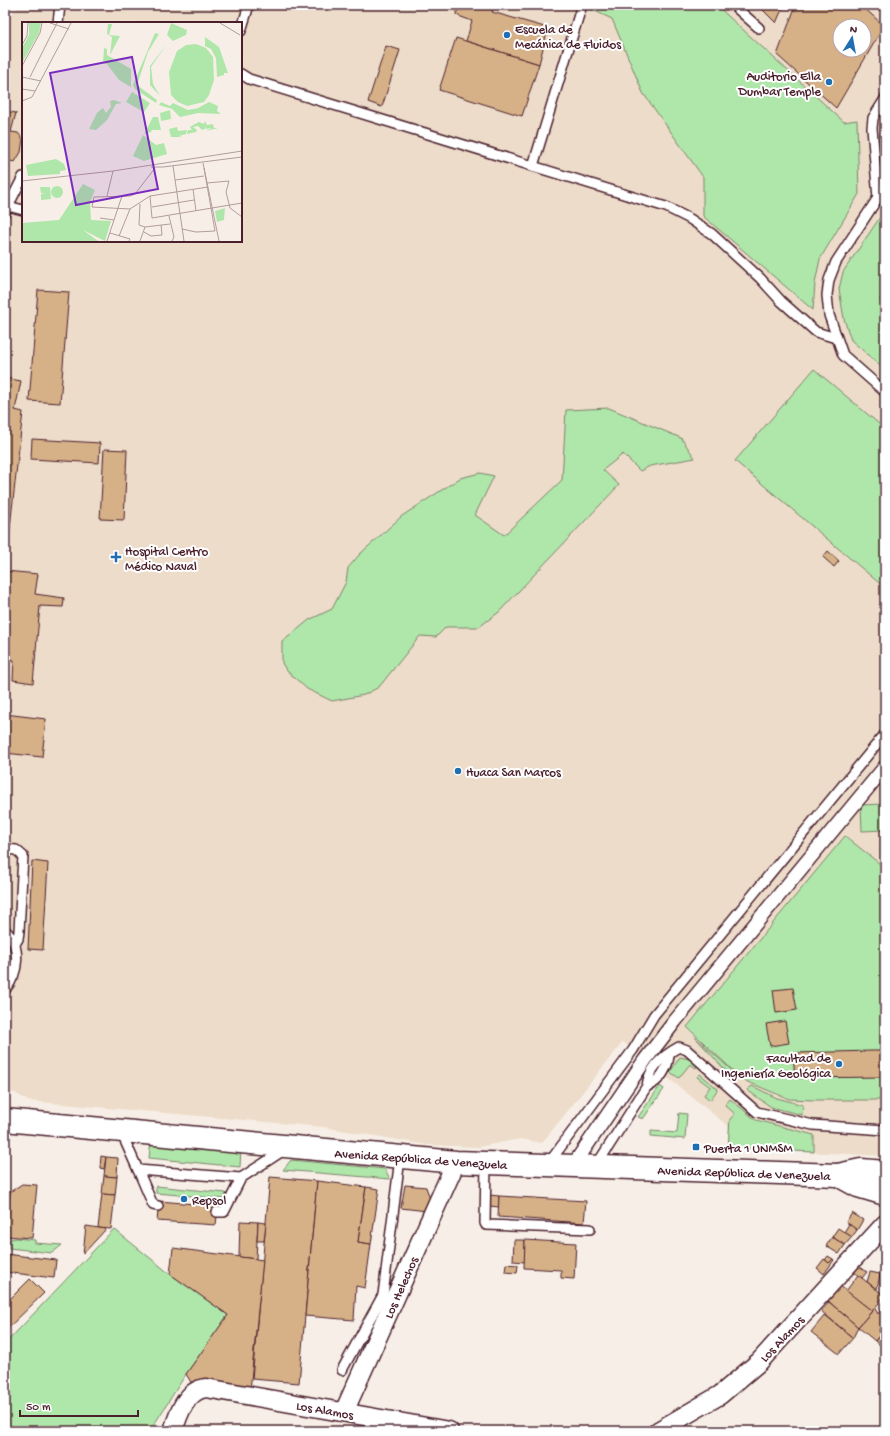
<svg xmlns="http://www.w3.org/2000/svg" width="890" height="1436" viewBox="0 0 890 1436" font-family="'Gochi Hand',sans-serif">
<rect width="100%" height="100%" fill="#f7efe7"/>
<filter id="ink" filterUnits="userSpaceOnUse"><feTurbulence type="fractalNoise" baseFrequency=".025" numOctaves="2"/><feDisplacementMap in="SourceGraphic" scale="8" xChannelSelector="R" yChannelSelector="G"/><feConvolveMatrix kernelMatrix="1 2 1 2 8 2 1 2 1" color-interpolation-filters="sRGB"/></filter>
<g filter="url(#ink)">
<path fill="#eddcca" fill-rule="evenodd" d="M19 5H885V1156L728 1148V1126L623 1042 542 1143 521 1139 478 1147 427 1145 323 1127 28 1101 15 1093 5 1092V22ZM23 23H241V241H23ZM840 26H864V50H840Z"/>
<g fill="#afe7aa" stroke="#7c836a">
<path d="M582 5H716L844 122 857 120 859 194 820 259 815 283 813 310 703 216V177L643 93 612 19Z"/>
<path d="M885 120V165L883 166C877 154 878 131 885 120Z"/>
<path d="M885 210V292L880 299 885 318V370L851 340 844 319 839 289 843 272Z"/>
<path d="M814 369 885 429V588L735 461Z"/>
<path d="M609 408 681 438 695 458 650 466 640 471 623 454 603 470 619 485 499 612 479 627H446L436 637 420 636 379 687 364 695 332 701 307 689 286 670 282 663V642L309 620 332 609 346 582 348 568 360 554 402 516 460 478 480 473 494 476 475 515 504 535 562 480 566 410Z"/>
<path d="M883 784H885V830L862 831 861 805 884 804Z"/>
<path d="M845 836 885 868V1100H814L789 1099 743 1080 687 1027Z"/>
<path d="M695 1037 739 1077 735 1081Z"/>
<path d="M680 1057 689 1059 698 1065 696 1068 690 1064 679 1078 670 1072Z"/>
<path d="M700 1074 718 1089 710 1100 704 1095 710 1087 697 1077Z"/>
<path d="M660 1086 664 1089 643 1119 638 1117Z"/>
<path d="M752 1086 777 1098 803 1105 802 1115 771 1107 747 1090Z"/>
<path d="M730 1099 756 1120 814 1135V1152L728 1148 730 1119 735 1114 725 1105Z"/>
<path d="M679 1113 687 1114 685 1139 651 1136V1131L677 1133Z"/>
<path d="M151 1140 241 1149 240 1167 149 1158Z"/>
<path d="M291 1160 385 1169 390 1179 283 1170Z"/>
<path d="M156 1186 226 1193V1199L156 1193Z"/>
<path d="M114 1229 170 1274 228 1315 186 1374 150 1431H5V1344Z"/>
<path d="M16 1238 35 1240V1243L62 1245 52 1253 9 1248 10 1239Z"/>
</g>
<g fill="#d6b188" stroke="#4a1f2b" fill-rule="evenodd">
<path d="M459 5H494L492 12 548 28 539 64 466 41 472 21 456 15Z"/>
<path d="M758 5H784L776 23Z"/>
<path d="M796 5H861L884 26 836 108 777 55ZM840 26H864V50H840Z"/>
<path d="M456 38 539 64 522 116 439 90Z"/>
<path d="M386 46 400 50 382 107 368 102Z"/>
<path d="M5 111 16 113 11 132 18 133 23 139 21 152 15 162 5 160Z"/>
<path d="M38 290 69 292 60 403 29 401Z"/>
<path d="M5 378 21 381 15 410 23 412 6 563Z"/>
<path d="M32 439 100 443 99 463 31 459Z"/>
<path d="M104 449 127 450 124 520 100 519Z"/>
<path d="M828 551 839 561 834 567 823 557Z"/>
<path d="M5 571 38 574 35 594 64 598 63 607 40 606 33 683 13 680 14 660 5 657 7 607 5 606Z"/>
<path d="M5 714 46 719 42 757 5 753Z"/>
<path d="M32 861 48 863 43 950 28 949Z"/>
<path d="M793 988 797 1010 776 1013 773 990Z"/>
<path d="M785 1021 789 1043 770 1046 766 1024Z"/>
<path d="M873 1051H885V1077L795 1078 793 1053Z"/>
<path d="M101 1156 106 1157 104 1169 100 1168Z"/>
<path d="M106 1157 118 1158 117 1177 104 1176Z"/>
<path d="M104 1176 117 1177 115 1195 102 1194Z"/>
<path d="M270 1177 317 1181 299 1383 252 1379Z"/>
<path d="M317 1181 366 1187 358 1242 371 1244 365 1288 356 1286 354 1320 305 1316Z"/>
<path d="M22 1184 37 1185 32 1238 5 1236 6 1213H8L10 1192Z"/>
<path d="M405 1185 426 1187 430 1199 427 1211 401 1208Z"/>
<path d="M366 1187 379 1189 371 1244 358 1242Z"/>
<path d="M102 1194 115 1195 111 1229 98 1228Z"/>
<path d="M490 1195 499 1196V1207L489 1206Z"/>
<path d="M499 1196 586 1201 584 1223 498 1217Z"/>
<path d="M159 1201 218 1206 216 1225 157 1221Z"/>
<path d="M852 1213 863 1220 857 1230 846 1222Z"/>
<path d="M240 1221 258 1222 256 1259 239 1257Z"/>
<path d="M258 1222 266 1223 264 1241H257Z"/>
<path d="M849 1224 857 1230 852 1237 844 1232Z"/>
<path d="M86 1226 106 1229 83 1254Z"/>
<path d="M838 1228 852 1237 845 1245 832 1237Z"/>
<path d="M832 1237 845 1245 839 1254 826 1246Z"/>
<path d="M514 1240H525V1262L513 1261Z"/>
<path d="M525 1240 576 1243 574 1279 561 1278V1270L524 1268Z"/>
<path d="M173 1248 263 1260 250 1391 192 1384 186 1374 228 1315 170 1274Z"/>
<path d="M5 1254 56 1260 54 1278 5 1272Z"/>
<path d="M828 1256 833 1259 829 1263 825 1260Z"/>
<path d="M882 1257H885V1285H880Z"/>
<path d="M824 1259 829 1263 833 1259 834 1260 824 1274 817 1268Z"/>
<path d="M506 1264 518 1265 517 1273 505 1272Z"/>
<path d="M859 1266 867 1272 862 1278 854 1272Z"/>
<path d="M870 1272 880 1274 877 1289 867 1282Z"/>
<path d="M858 1275 885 1296 872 1311 846 1291Z"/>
<path d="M30 1279 44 1293 5 1331V1304Z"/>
<path d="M839 1285 872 1311 858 1327 827 1300Z"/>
<path d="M829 1302 858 1327 853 1338 821 1311Z"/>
<path d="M884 1305 885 1330 881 1328 879 1330 881 1334 875 1341 858 1327 875 1308 878 1314Z"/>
<path d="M825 1315 853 1338 839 1354 811 1332Z"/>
<path d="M885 1330V1349L875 1341Z"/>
</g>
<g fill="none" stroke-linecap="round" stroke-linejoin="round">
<defs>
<g id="service">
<path d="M733 5 759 28"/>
<path d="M58 23 60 5"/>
<path d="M241 31 249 5"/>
<path d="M241 74 249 79 666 207 690 219 712 234 760 278 781 301 816 332 836 338"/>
<path d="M533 166 581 8"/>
<path d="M885 187 836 262 829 280 827 295 829 315 843 355 885 392"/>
<path d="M878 198 872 128 873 118 885 99"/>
<path d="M5 203 8 206 23 210"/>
<path d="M5 212 23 177"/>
<path d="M5 849 16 850 23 856 19 931 18 939 15 944"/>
<path d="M5 930C22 946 19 973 5 990"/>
<path d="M647 1086C660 1082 668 1068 669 1055"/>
<path d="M121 1132 138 1170 241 1178 284 1150"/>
<path d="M486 1163 485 1223 486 1225 590 1229"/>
<path d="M548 1164 633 1050 654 1015 885 734"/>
<path d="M596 1166 647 1086C649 1068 664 1055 679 1047L687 1050 757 1112 813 1125 885 1130"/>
<path d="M138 1170 153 1205 158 1206"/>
<path d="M217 1212H224L241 1178"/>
<path d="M342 1370 383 1295 400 1158"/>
</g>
<path id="pedestrian" d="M572 1167 645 1060 675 1021 885 767"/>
<g id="minor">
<path d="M344 1412 456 1162"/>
<path d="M173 1431C178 1415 186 1390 206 1388L449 1431"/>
<path d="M658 1431 720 1395 759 1362 885 1224"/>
</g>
<g id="primary">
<path d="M5 1120 456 1162 838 1175 861 1170 885 1172"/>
<path d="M838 1175 858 1186 885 1194"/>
</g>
</defs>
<use href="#service" stroke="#4a1f2b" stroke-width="12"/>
<use href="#pedestrian" stroke="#4a1f2b" stroke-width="16"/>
<use href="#minor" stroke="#4a1f2b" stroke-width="21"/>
<use href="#primary" stroke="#4a1f2b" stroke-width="25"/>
<use href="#service" stroke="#fff" stroke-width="9"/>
<use href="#pedestrian" stroke="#fff" stroke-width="13"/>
<use href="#minor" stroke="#fff" stroke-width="18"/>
<use href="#primary" stroke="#fff" stroke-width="22"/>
</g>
</g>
<g fill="#1f6fb2" stroke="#fff" stroke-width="1.5">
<circle cx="507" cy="35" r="4"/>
<circle cx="829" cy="82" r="4"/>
<path d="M114 551h4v4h4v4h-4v4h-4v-4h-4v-4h4z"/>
<circle cx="458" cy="771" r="4"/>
<circle cx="839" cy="1064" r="4"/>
<rect x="692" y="1143" width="8" height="8" rx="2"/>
<circle cx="184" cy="1199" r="4"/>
</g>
<g text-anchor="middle" stroke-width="4" stroke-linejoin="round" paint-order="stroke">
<g font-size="13" fill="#4a1f2b" stroke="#fff" text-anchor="start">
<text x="515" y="33">Escuela de<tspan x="515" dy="15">Mecánica de Fluidos</tspan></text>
<text x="821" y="80" text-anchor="end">Auditorio Ella<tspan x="821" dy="15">Dumbar Temple</tspan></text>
<text x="125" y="555">Hospital Centro<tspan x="125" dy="15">Médico Naval</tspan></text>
<text x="466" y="776">Huaca San Marcos</text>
<text x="831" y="1062" text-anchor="end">Facultad de<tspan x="831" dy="15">Ingeniería Geológica</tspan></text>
<text x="704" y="1152">Puerta 1 UNMSM</text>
<text x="192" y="1204">Repsol</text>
</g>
<g font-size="13" fill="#4a1f2b" stroke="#fff">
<text transform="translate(421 1158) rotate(4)" y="5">Avenida República de Venezuela</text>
<text transform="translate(744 1172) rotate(2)" y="5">Avenida República de Venezuela</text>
<text transform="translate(400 1287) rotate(-66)" y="5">Los Helechos</text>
<text transform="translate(781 1338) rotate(-47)" y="5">Los Alamos</text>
<text transform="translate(325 1409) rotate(10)" y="5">Los Alamos</text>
</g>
</g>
<g transform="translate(22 22)">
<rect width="220" height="220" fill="#f7efe7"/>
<path d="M7 1H19L17 11 0 41V26L7 13ZM149 1 165 8 164 13 151 19 145 13ZM86 2H90L87 13 98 14 88 33 90 15 85 12ZM133 11 137 12 126 30 115 63 135 78 134 81 113 67 111 63ZM183 15 197 25 206 51H202V53L195 55 194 36 189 27 183 24ZM145 22 129 45 131 62 138 74 128 63V44ZM174 22 184 26 191 35 192 58 187 73 182 80 165 84 156 80 149 73 147 50 155 29 164 23ZM82 26 85 27V33L109 47V65L97 58 85 42 81 41ZM110 70 128 81 122 90 104 80ZM92 78 100 81 94 82 85 98 74 108 67 107 75 91 81 86 84 91 89 85 88 79ZM139 80 148 84 151 81 166 88 176 86 187 80 196 84 195 89 199 92 176 91 158 95 150 87 137 83ZM148 88 149 97 139 99 138 91ZM131 95H136L139 108H130L129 110 122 112ZM183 99 185 103 191 102 192 106H196L184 109 190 106 184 107 183 104V107L180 108 176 104 171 105 175 108 174 110 165 112 166 108H170L168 105 171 103 177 100 182 102ZM155 105 156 109 165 108 164 112 157 114 160 115H149L147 107ZM121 113 134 123 142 121 145 132 122 139 111 134ZM34 137 42 142 44 148 38 149V152L6 154 4 143ZM61 162 73 168 68 180 69 198 89 199 83 219 61 208 76 219H0V201L37 198ZM29 170a6 6 0 1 1 12 0a6 6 0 1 1-12 0ZM18 165H28L29 177 19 178V172L23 171H19ZM203 186 202 198 195 200 193 189Z" fill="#afe7aa"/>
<path fill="none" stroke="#b29c9c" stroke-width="1" d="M28 1 47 7M198 1 218 13M0 23 5 14 6 1M0 44 18 11 20 1M0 55 19 59M8 55 35 1M0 67 13 69M0 79 10 75 49 1M181 141 197 219M151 144 162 219M129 145H141L220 135M133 146 113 172 108 174 72 175 70 185 108 187 128 174 186 165M182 146 193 209M153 158 182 154M0 159 91 149 220 129M185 161 207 159 204 170 208 186 220 195M171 167 174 189M85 174 91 149M128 174 130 196 220 181M118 182 117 203 123 205 148 202M130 185 172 178M147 194 152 215 150 219M78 196 92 198M160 207 174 210 193 209M122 210 129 214 140 213 139 203M88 211 108 217 107 219M97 214 108 187M85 219 100 174M118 219 123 205"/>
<path fill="#7b2cbf" fill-opacity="0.15" stroke="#7b2cbf" stroke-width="2" d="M110 35 136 167 54 183 28 51Z"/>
<rect width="220" height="220" fill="none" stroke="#4a1f2b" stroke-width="2"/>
</g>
<rect width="890" height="1436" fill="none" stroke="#fff" stroke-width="20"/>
<rect x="10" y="10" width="870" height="1416" fill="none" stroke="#4a1f2b" stroke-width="1.5" filter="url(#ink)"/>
<g transform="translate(852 38) rotate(11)"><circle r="19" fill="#ffffff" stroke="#b7a5aa"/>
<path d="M0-3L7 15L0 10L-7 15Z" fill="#1f6fb2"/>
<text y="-6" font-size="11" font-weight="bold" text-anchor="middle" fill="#4a1f2b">N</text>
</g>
<path d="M20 1410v6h118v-6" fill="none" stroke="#4a1f2b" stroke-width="2"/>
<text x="26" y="1410" font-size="12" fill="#4a1f2b" stroke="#ffffff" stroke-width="3" paint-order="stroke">50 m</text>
</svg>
